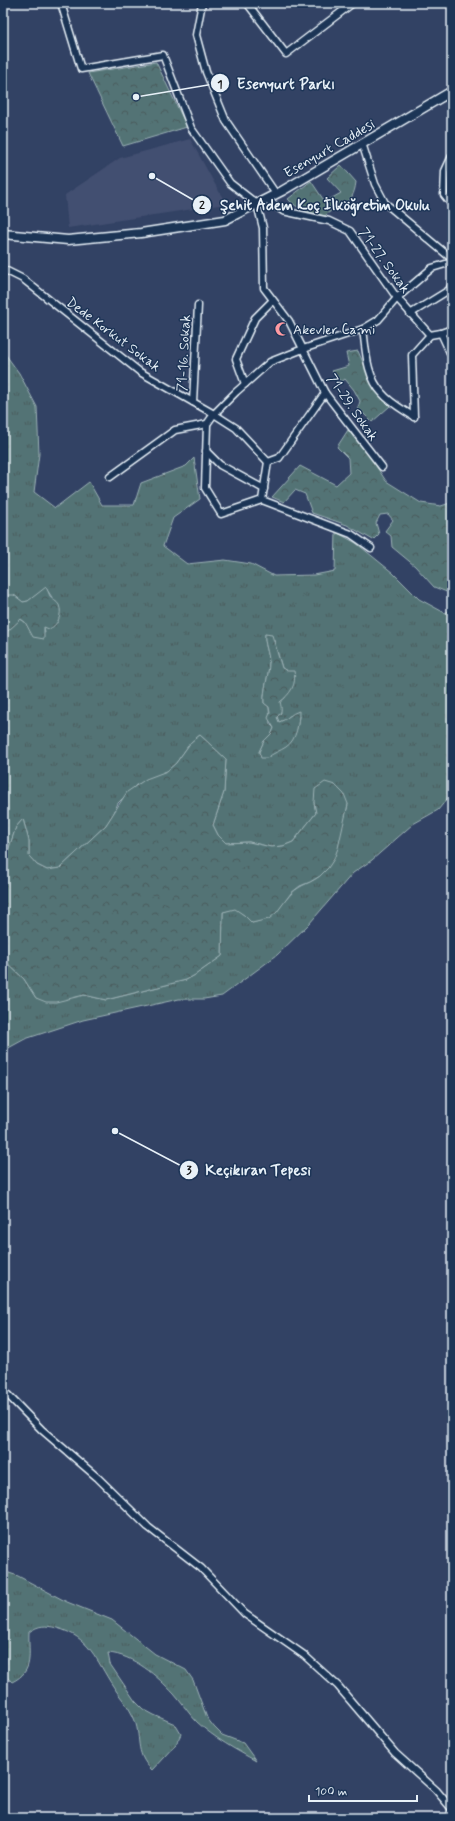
<svg xmlns="http://www.w3.org/2000/svg" width="455" height="1821" viewBox="0 0 455 1821" font-family="Mynerve,sans-serif">
<defs>
<pattern id="grass-tufts" width="24" height="20" patternUnits="userSpaceOnUse"><rect width="24" height="20" fill="#527374"/><path d="M3 7l-1-3M5 7V3M7 7l1-3M15 17l-1-3M17 17v-4M19 17l1-3" fill="none" stroke="#4b5b5d"/></pattern>
<pattern id="forest-crowns" width="20" height="18" patternUnits="userSpaceOnUse"><rect width="20" height="18" fill="#527374"/><path d="M2 6a3 3 0 1 1 6 0M12 15a3 3 0 1 1 6 0" fill="none" stroke="#4b5b5d"/></pattern>
</defs>
<rect width="100%" height="100%" fill="#324264"/>
<filter id="ink" filterUnits="userSpaceOnUse"><feTurbulence type="fractalNoise" baseFrequency=".025" numOctaves="2"/><feDisplacementMap in="SourceGraphic" scale="8" xChannelSelector="R" yChannelSelector="G"/><feConvolveMatrix kernelMatrix="1 2 1 2 8 2 1 2 1" color-interpolation-filters="sRGB"/></filter>
<g filter="url(#ink)">
<path fill="#434f71" d="M190 139 226 204 68 228 65 195 120 158Z"/>
<g fill="url(#grass-tufts)" stroke="#9db2b6" fill-rule="evenodd">
<path d="M3 351 19 373 37 407 39 454 34 492 55 508 89 482 102 505H134L141 483 186 466 194 458 200 499 173 518 163 546 187 564 225 560 251 564 274 576 314 575 335 571 336 532 356 543 393 573 419 599 445 613 452 609V721L448 731 452 750V793L438 810 413 824 372 860 353 873 309 924 277 955 222 996 204 999H179L83 1020 25 1039 3 1051V959L24 979 36 998 73 997 84 995 106 1000 186 980 195 975 222 956 223 912 235 908 244 915 252 923C279 916 275 911 292 893 301 884 312 883 321 875 336 861 338 844 342 825 344 818 347 811 348 804L314 802 316 813 293 842 283 846 271 847 249 842 226 843 218 835 213 825 224 792 226 759 200 735 191 742 176 763 167 771 136 785 118 803 113 815 106 825 60 868 47 870 37 865 29 856V841L23 819 16 827 8 851 3 855V629L8 631 20 619 25 622 28 627 45 633 44 627 58 622 60 610 46 588 28 601 23 602 14 595 3 606ZM265 634 274 640 282 668 287 671 285 698 280 702 281 713 277 717 279 722 285 720 289 716H299C296 745 285 751 259 752L264 741 272 733 274 728 270 724 269 707 264 703C263 689 269 676 269 662 269 653 264 644 265 634Z"/>
<path d="M3 1559 6 1572 18 1576 67 1602 112 1620 155 1654 186 1670 193 1680 207 1718 214 1727 222 1735 243 1743 256 1761C236 1750 214 1738 197 1722 189 1714 182 1703 174 1694 157 1676 134 1655 108 1653L110 1664 135 1701 143 1709 154 1715 175 1724 181 1734 176 1744 152 1770C133 1752 143 1737 133 1716 128 1705 119 1696 113 1686 96 1660 90 1637 57 1628 45 1625 39 1625 29 1632 28 1654 35 1671 12 1682L3 1673Z"/>
</g>
<g fill="url(#forest-crowns)" stroke="#9db2b6">
<path d="M156 62 187 127 123 146 88 73Z"/>
<path d="M341 165 356 182C353 208 340 201 325 216 312 212 297 210 288 199L311 181 325 202 341 193 327 178Z"/>
<path d="M358 351 369 376 390 406 372 422 358 408 360 401 354 390 345 379 341 382 332 371 349 366 346 353Z"/>
<path d="M348 430 370 457 386 481 421 503 441 506 450 503 452 504V594L434 587 415 566 392 547 391 536 385 531 393 520 388 514 380 515 376 523 379 534 373 540 347 525 312 513 305 494 295 490 284 502 272 497 300 466 336 485 349 473 348 458 337 447Z"/>
<path d="M46 587C47 590 49 593 50 596 52 600 57 601 59 605 63 615 57 626 49 629L44 627V639L33 637 25 622 21 619 8 631 3 629V606L8 595H14L23 602 28 601Z"/>
<path d="M265 634 272 635 282 668 287 671H294C297 685 290 694 280 702 282 709 282 712 277 717L279 722C287 720 291 713 299 711 299 722 297 740 286 747 280 751 273 753 267 758H261L259 752 264 741 272 733 274 728 268 718 270 713 269 707 264 703C263 689 269 677 269 662 269 652 264 644 265 634Z"/>
<path d="M200 735 226 759 224 792 213 825 218 835 226 843 249 842 271 847 283 846 293 842 316 813 314 802 315 789 325 782 335 785 344 794 348 804 338 848 334 859 328 868 320 876 310 882 300 886 291 893 277 912 269 919 252 923 244 915 235 909 223 912 222 956 195 975 186 980 106 1000 84 995 56 1002H46L36 998 24 979 3 959V855L8 851 16 827 23 819 29 841V856L37 865 47 870 60 868 106 825 127 792 146 779 167 771 176 763 191 742Z"/>
</g>
<g fill="none" stroke-linecap="round" stroke-linejoin="round">
<defs>
<g id="street">
<path d="M61 3 81 69 163 55 191 128 230 183 257 204 263 228 264 288 289 321 325 393 382 467"/>
<path d="M202 3 196 35 206 72 226 121 276 194"/>
<path d="M247 3 286 54 353 3"/>
<path d="M362 143 375 184 385 203 452 259"/>
<path d="M452 156 445 171 444 195 452 205"/>
<path d="M266 199 283 211 329 221 350 231 397 298 430 335"/>
<path d="M3 269 23 279 140 372 214 414 236 428 268 462"/>
<path d="M410 314 449 290 452 284"/>
<path d="M363 329C366 350 366 376 382 393 390 403 404 410 414 417"/>
<path d="M441 333 452 357"/>
<path d="M245 384 236 359 255 318 272 301"/>
<path d="M193 402 198 305"/>
<path d="M414 417 412 355 430 335 441 333 452 329"/>
<path d="M206 451 220 465 264 489"/>
<path d="M268 462 279 458 325 393"/>
<path d="M110 477 175 430 207 424"/>
<path d="M262 500 221 514 205 488 207 424 214 414 236 392 270 362 303 349 363 329 378 320 397 298 432 268 452 262"/>
<path d="M262 500 351 534 371 548"/>
<path d="M262 500 268 462"/>
<path d="M3 1390 42 1430 98 1478 148 1527 201 1568 245 1614 304 1655 338 1686 395 1753 436 1790 452 1809"/>
</g>
<path id="secondary" d="M3 234 68 240 141 233 225 220 282 191 452 91"/>
</defs>
<use href="#street" stroke="#e8f1f8" stroke-width="9"/>
<use href="#secondary" stroke="#e8f1f8" stroke-width="11"/>
<use href="#street" stroke="#1d3557" stroke-width="6"/>
<use href="#secondary" stroke="#1d3557" stroke-width="8"/>
</g>
</g>
<defs>
<symbol id="mosque-bare" viewBox="-9 -9 18 18"><path d="M3.5-4.9A6 6 0 1 0 3.5 4.9A5 5 0 1 1 3.5-4.9Z" fill="#ff9aa2" stroke="#1d3557" stroke-width="2.5" paint-order="stroke"/></symbol>
</defs>
<g fill-rule="evenodd">
<use href="#mosque-bare" x="272" y="319" width="20" height="20"/>
</g>
<g text-anchor="middle" stroke-width="3" stroke-linejoin="round" paint-order="stroke">
<g font-size="14" fill="#e8f1f8" stroke="#1d3557">
<text transform="translate(329 148) rotate(-30)" y="5">Esenyurt Caddesi</text>
<text transform="translate(385 260) rotate(54)" y="5">71-27. Sokak</text>
<text transform="translate(114 334) rotate(37)" y="5">Dede Korkut Sokak</text>
<text transform="translate(183 353) rotate(-87)" y="5">71-16. Sokak</text>
<text transform="translate(353 407) rotate(55)" y="5">71-29. Sokak</text>
</g>
<g font-size="14" fill="#e8f1f8" stroke="#1d3557" text-anchor="start">
<text x="293" y="334">Akevler Cami</text>
</g>
</g>
<path fill="none" stroke="#e8f1f8" stroke-width="1.5" d="M136 97L220 83M152 176L202 205M115 1131L189 1170"/>
<g fill="#e8f1f8" stroke="#1d3557" stroke-width="1.5">
<circle cx="136" cy="97" r="4"/>
<circle cx="152" cy="176" r="4"/>
<circle cx="115" cy="1131" r="4"/>
<circle cx="220" cy="83" r="10"/>
<circle cx="202" cy="205" r="10"/>
<circle cx="189" cy="1170" r="10"/>
</g>
<g font-size="12" text-anchor="middle" font-weight="bold" fill="#111">
<text x="220" y="88">1</text>
<text x="202" y="209">2</text>
<text x="189" y="1174">3</text>
</g>
<g font-size="15" text-anchor="middle" font-weight="bold" fill="#e8f1f8" stroke="#1d3557" stroke-width="3" stroke-linejoin="round" paint-order="stroke">
<text x="286" y="89">Esenyurt Parkı</text>
<text x="325" y="210">Şehit Adem Koç İlköğretim Okulu</text>
<text x="258" y="1175">Keçikıran Tepesi</text>
</g>
<rect width="455" height="1821" fill="none" stroke="#1d3557" stroke-width="16"/>
<rect x="8" y="8" width="439" height="1805" fill="none" stroke="#e8f1f8" stroke-width="1.5" filter="url(#ink)"/>
<path d="M309 1795v6h108v-6" fill="none" stroke="#e8f1f8" stroke-width="2"/>
<text x="315" y="1795" font-size="12" fill="#e8f1f8" stroke="#1d3557" stroke-width="3" paint-order="stroke">100 m</text>
</svg>
